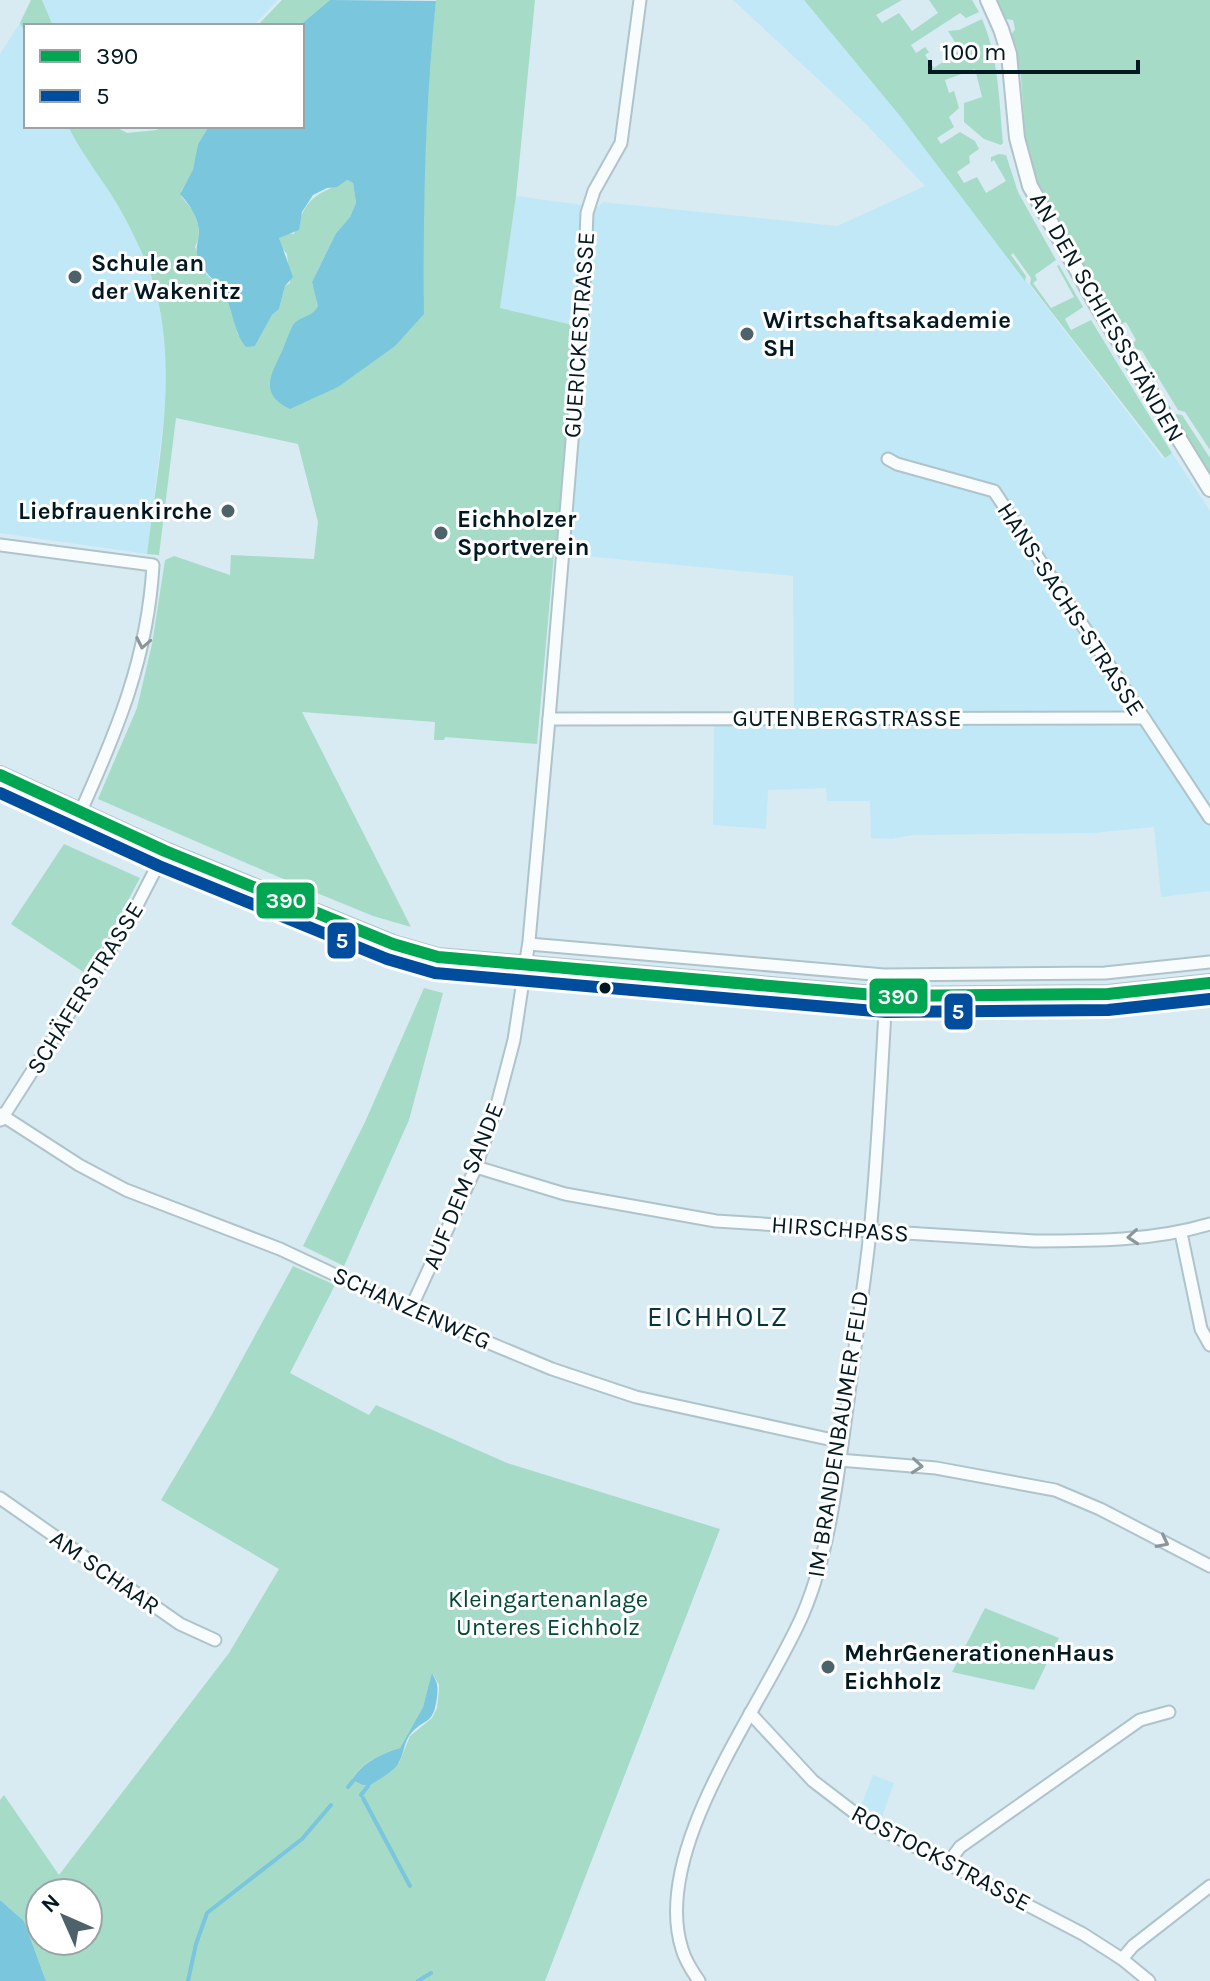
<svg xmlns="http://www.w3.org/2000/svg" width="1210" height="1981" viewBox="0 0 1210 1981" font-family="Karla,sans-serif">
<rect width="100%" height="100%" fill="#d8ebf2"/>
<g fill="#c1e8f6">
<path d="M42 0H278L253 26H53Z"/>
<path d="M733 0H804L900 116 1163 459 1172 453 1210 511V891L1161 897 1154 827 1093 833 912 835 891 839 871 838 870 801H827L826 788 768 790 766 829 713 825 714 719 794 718 793 576 563 554 500 309 516 196 598 207 603 202 837 226 925 186 864 122Z"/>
<path d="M20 23 26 35V126H68L121 210 144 257 157 297 166 340 167 393 147 554 0 533V54Z"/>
<path d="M873 1775 894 1783 882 1817 861 1806Z"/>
</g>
<g fill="#a6dbc8" fill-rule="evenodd">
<path d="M31 0H42L53 26H26V35L20 23Z"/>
<path d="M282 0H330L299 26H257Z"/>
<path d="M436 0H535L516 196 500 308 581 327 563 554H554L537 744 445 737 444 740H434L435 722 302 712 411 927 373 916 295 884 98 799 137 708 152 644 165 560 174 556 230 575 231 555 314 559 318 522 298 444 176 418 159 555 147 554C159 454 185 348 142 253 135 238 128 223 120 209 104 181 82 155 68 126H114L127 133 157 130 161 126H209L198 144 194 170 181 191V196L194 212 198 225 199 237 195 247 206 274 221 288 230 305 238 335 255 346 272 315 279 309 285 286 290 283 287 254 281 247 279 238 285 233 294 234C308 195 313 197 347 180L353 183 356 203 350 217 336 233 312 282 319 306 315 312 424 314 423 211 428 77Z"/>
<path d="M804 0H902L876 15 882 23 899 13 912 31 938 13 929 0H972L979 12 966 18 960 13 911 45 916 53 925 47 929 52 925 55 934 68 960 50 948 31 959 30 982 19C999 59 999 100 1003 143L1001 145 984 139 964 122V103L982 97 975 69 945 80 949 93 954 91 959 108 949 117 954 127 937 138 941 144 960 132 975 141 979 149 969 156 970 163 957 172 964 183 977 177 986 193 1006 181 994 160 991 162V157L999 154 1006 155 1018 192 1056 260 1035 275 1037 280 1033 283 1051 308 1074 297 1057 266 1059 265 1083 307 1065 319 1071 330 1091 320 1172 453 1165 458 1046 305 1030 284 1031 278 1013 253 1011 255 1026 276 1025 281 900 116Z"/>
<path d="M995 0H1210V450L1185 412 1178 410 1142 351 1136 349 1133 343 1136 340 1126 322 1118 326 1054 220 1033 171 1025 136 1021 76 1011 35 1015 29 1013 20 1005 19Z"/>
<path d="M1176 414 1182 415 1210 458V476L1174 420Z"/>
<path d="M64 844 140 878 115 925 85 973 11 924Z"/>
<path d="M424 988 443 993 409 1120 344 1266 303 1246 365 1122Z"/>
<path d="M293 1266 335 1285 290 1373 369 1415 376 1405 507 1463 720 1529 545 1981H46L24 1921 0 1900V1800L4 1795 59 1875 229 1653 279 1569 161 1500 211 1416ZM433 1674 439 1685V1691L437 1708 432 1718 410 1736 399 1763 371 1785 361 1784 352 1780C360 1763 383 1753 400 1748L423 1707ZM40 1893H88V1941H40Z"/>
<path d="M985 1608 1059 1638 1034 1690 952 1672Z"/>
</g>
<g fill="#7ac6dd">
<path d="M330 0 436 1C425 105 423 209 424 314L395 346 338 387 290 409C258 393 271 375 283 349 286 342 289 332 293 325 300 316 313 317 318 306L312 282 336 233 350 217 356 203 353 183 347 180 337 187 327 188 313 195 302 212 299 230 279 238 293 277 285 286 279 309 272 315 255 346 246 347C232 331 234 306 221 289 213 278 203 272 198 258 195 248 198 244 199 234 199 218 190 205 180 194L193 170 198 144 209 126H302V26H299Z"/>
<path d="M432 1673C438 1684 438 1686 437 1697 433 1728 424 1716 409 1736 404 1744 404 1752 400 1760 396 1771 380 1778 371 1785H363L352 1780C361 1763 383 1753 400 1748L423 1707Z"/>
<path d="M0 1900 24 1921 46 1981H0Z"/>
</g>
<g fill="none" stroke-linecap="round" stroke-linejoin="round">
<g stroke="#7ac6dd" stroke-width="4">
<path d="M348 1787 353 1781"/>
<path d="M361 1795 368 1786"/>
<path d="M363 1798 410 1886"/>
<path d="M188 1981 196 1944 207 1913 302 1839 331 1805"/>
<path d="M418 1981 431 1973"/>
</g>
<defs>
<g id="minor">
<path d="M888 459 897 464 994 491 1210 818"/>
<path d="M0 545 153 565C148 657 117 731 80 813"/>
<path d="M549 719 1144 718"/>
<path d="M529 944 884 975 1105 973 1210 962"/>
<path d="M0 1114 79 1165 126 1190 280 1249 410 1310 552 1369 636 1397 842 1442"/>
<path d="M1 1120 132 915 165 851"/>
<path d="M476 1167 565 1194 716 1221 1034 1241C1093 1241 1153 1241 1210 1224"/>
<path d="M1181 1233 1201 1329 1210 1345"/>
<path d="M410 1310 476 1167 498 1101 514 1040 529 941 549 719 583 308 587 213 594 191 621 143 640 0"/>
<path d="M839 1460 936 1468 1055 1490 1100 1509 1210 1566"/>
<path d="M0 1498 180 1624 215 1640"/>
<path d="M750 1713 813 1781 864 1820 1083 1934 1122 1959 1149 1981"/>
<path d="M948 1863 960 1847 1140 1720 1169 1712"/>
<path d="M1122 1959 1133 1946 1210 1886"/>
<path d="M699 1981C692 1971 685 1960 682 1949 650 1848 765 1703 803 1614 831 1548 838 1471 848 1401 855 1344 864 1288 870 1232 878 1154 881 1075 886 996"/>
</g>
<path id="tertiary" d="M988 0 1001 29 1009 54 1017 138 1030 186 1098 307 1210 489"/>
<path id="secondary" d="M0 775 165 851 393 944 438 957 886 996 1108 994 1210 983"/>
</defs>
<use href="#minor" stroke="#afc3ca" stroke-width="15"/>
<use href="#tertiary" stroke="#afc3ca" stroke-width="18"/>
<use href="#secondary" stroke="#afc3ca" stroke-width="20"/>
<use href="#minor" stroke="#f9fcfd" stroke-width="11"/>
<use href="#tertiary" stroke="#f9fcfd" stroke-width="14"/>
<use href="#secondary" stroke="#f4f5f5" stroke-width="16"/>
<defs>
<path id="bus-1" d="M0 775 165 851 393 944 438 957 886 996 1108 994 1210 983"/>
<path id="bus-2" d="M0 793 159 866 387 959 435 973 886 1012 1108 1010 1210 999"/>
</defs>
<use href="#bus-1" stroke="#fff" stroke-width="18"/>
<use href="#bus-2" stroke="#fff" stroke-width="18"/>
<use href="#bus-1" stroke="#00a651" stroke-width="12"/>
<use href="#bus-2" stroke="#004d9e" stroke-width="12"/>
</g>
<defs><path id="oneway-chevron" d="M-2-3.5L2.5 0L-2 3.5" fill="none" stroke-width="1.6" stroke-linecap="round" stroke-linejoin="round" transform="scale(2)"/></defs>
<g stroke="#8a969a">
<use href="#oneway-chevron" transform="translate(143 643) rotate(101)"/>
<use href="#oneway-chevron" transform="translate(1133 1237) rotate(175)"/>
<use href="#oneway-chevron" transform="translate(917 1466) rotate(5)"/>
<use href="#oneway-chevron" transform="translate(1163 1542) rotate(27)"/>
</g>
<g fill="#4d626a" stroke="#fff" stroke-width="3">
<circle cx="75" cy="277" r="8"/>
<circle cx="747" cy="334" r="8"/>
<circle cx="228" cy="511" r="8"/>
<circle cx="441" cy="533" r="8"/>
<circle cx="828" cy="1667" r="8"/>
</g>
<circle fill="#021921" stroke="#fff" stroke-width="3" cx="605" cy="988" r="7"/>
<g text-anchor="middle" stroke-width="6" stroke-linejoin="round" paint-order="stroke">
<g font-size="24" font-weight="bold" fill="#021921" stroke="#fff" text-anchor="start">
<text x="91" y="271">Schule an<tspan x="91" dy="28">der Wakenitz</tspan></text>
<text x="763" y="328">Wirtschaftsakademie<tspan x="763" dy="28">SH</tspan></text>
<text x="212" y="519" text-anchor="end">Liebfrauenkirche</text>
<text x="457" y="527">Eichholzer<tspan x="457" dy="28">Sportverein</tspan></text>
<text x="844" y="1661">MehrGenerationenHaus<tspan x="844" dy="28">Eichholz</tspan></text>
</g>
<g font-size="24" fill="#021921" stroke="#fff">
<text transform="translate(1107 317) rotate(60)" y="8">AN DEN SCHIESSSTÄNDEN</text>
<text transform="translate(579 335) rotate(-86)" y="8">GUERICKESTRASSE</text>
<text transform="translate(1071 609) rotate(57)" y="8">HANS-SACHS-STRASSE</text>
<text x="847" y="726">GUTENBERGSTRASSE</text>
<text transform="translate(85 988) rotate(-58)" y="8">SCHÄFERSTRASSE</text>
<text transform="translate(463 1186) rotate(-68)" y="8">AUF DEM SANDE</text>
<text transform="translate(840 1229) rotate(4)" y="8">HIRSCHPASS</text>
<text transform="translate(412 1308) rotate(24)" y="8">SCHANZENWEG</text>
<text transform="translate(838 1434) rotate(-81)" y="8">IM BRANDENBAUMER FELD</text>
<text transform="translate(105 1572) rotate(35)" y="8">AM SCHAAR</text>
<text transform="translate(941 1858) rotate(28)" y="8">ROSTOCKSTRASSE</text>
</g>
<g font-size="24" fill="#024a2f" stroke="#fff">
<text x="548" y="1607">Kleingartenanlage<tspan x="548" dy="28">Unteres Eichholz</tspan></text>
</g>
<g font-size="28" letter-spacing="2" fill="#043542" stroke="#fff">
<text x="718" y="1326">EICHHOLZ</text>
</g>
</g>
<g stroke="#fff" stroke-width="3">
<rect x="255" y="881" width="61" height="39" rx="8" fill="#00a651"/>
<rect x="326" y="921" width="31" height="39" rx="8" fill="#004d9e"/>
<rect x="868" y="977" width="61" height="38" rx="8" fill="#00a651"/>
<rect x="943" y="992" width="31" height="39" rx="8" fill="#004d9e"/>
</g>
<g font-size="22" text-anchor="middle" font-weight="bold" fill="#fff">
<text x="286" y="908">390</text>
<text x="342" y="948">5</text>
<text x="898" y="1004">390</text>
<text x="958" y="1019">5</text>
</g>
<rect x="24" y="24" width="280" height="104" fill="#ffffff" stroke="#9aa3a6" stroke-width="2"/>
<rect x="40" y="50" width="40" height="12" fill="#00a651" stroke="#9aa3a6" stroke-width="2"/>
<text x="96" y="64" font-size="24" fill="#021921">390</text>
<rect x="40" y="90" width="40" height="12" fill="#004d9e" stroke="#9aa3a6" stroke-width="2"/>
<text x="96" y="104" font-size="24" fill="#021921">5</text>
<g transform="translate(64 1917) rotate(315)"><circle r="38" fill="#ffffff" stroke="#9aa3a6" stroke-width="2"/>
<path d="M0-6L14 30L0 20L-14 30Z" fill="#4d626a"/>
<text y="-12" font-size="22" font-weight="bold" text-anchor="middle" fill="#021921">N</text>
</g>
<path d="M930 60v12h208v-12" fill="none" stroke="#021921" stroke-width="4"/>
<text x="942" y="60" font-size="24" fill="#021921" stroke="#ffffff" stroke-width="6" paint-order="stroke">100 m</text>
</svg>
